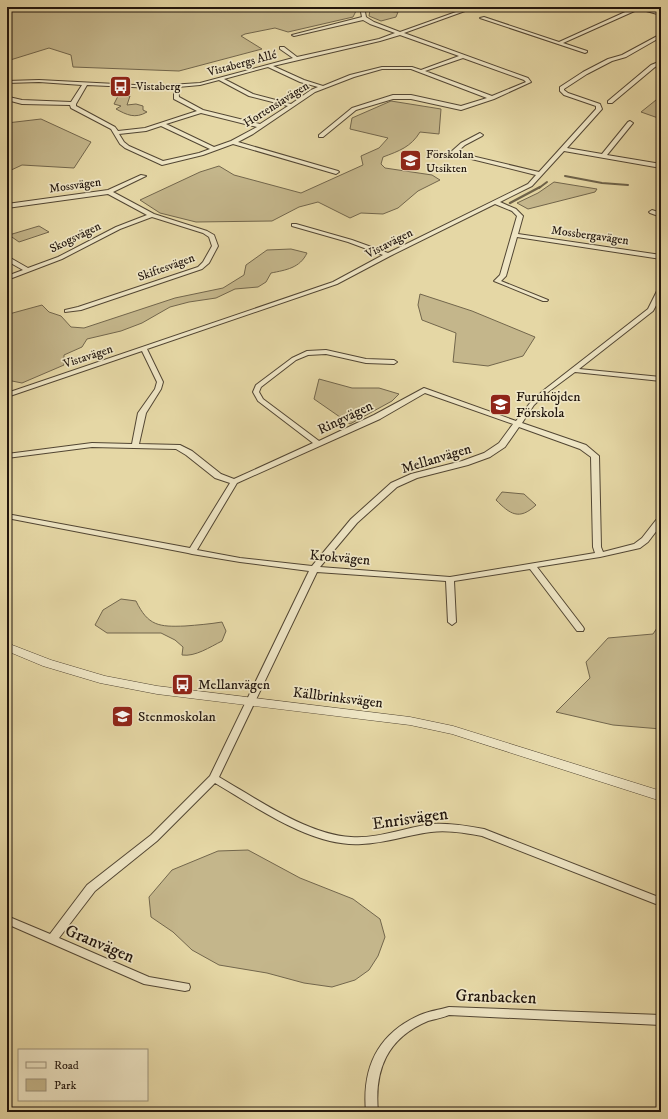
<svg xmlns="http://www.w3.org/2000/svg" width="668" height="1119" viewBox="0 0 668 1119" font-family="'IM FELL DW Pica',serif">
<rect width="100%" height="100%" fill="#e5d7a5"/>
<filter id="stains"><feTurbulence type="fractalNoise" baseFrequency=".005" numOctaves="4"/><feColorMatrix values="0 0 0 0 .2 0 0 0 0 .09 0 0 0 0 .02 0 0 0 .5 -.17"/></filter>
<radialGradient id="worn" r=".72"><stop offset=".6" stop-color="#630" stop-opacity="0"/><stop offset="1" stop-color="#630" stop-opacity=".3"/></radialGradient>
<g fill="#c4b68b" stroke="#72664c">
<path d="M7 7H358L353 17 288 32 275 28 245 34 241 36 262 49 179 71 73 67 71 55 49 48 7 61Z"/>
<path d="M370 10 398 12 396 17 381 21 369 16Z"/>
<path d="M118 96H130L127 105 136 104 143 106V110L147 112C135 119 127 115 116 109L121 106 114 104Z"/>
<path d="M661 96V119L641 112Z"/>
<path d="M391 101 441 109 439 134 420 132C411 147 399 151 383 157L381 164 385 168 432 175 440 180 418 191 398 208 383 214 361 213 350 218 318 202 299 207 272 221 196 222 160 213 140 200 200 172 219 166 234 175 301 193 363 165 361 156 379 148 388 138 350 129 352 118Z"/>
<path d="M41 119 91 142 74 168 22 165 7 172V123Z"/>
<path d="M554 182 597 189 595 192 528 209 517 203 538 193Z"/>
<path d="M39 226 49 232 19 242 9 235Z"/>
<path d="M291 249 307 253C300 268 286 270 271 273L266 282 258 287 235 289 216 298 189 302 170 307 142 323 121 331 87 339 82 347 64 355V365L22 383 7 380V315L9 314 42 305 49 312 61 316 71 327 84 328 175 298 223 288 244 275 246 265 267 250Z"/>
<path d="M420 294 472 311 535 337 523 356 488 366 453 362 456 333 422 320 418 305Z"/>
<path d="M319 379 352 388H379L399 394 392 401 350 424 314 399Z"/>
<path d="M502 492 524 494 536 505C519 521 510 514 496 500Z"/>
<path d="M121 599 136 601C148 626 159 627 185 626 198 625 210 624 222 622L226 631 222 641C210 647 195 657 182 655L183 647 175 640 161 633H107L95 625 103 610Z"/>
<path d="M661 622V729L613 725 556 712 590 678 586 662 608 638 653 634Z"/>
<path d="M248 850 300 878 353 899 380 919 385 937 378 956 369 970 355 980 332 987 304 983 267 973 219 965 192 950 173 932 151 917 149 897 172 870 218 851Z"/>
</g>
<g fill="none" stroke-linecap="round" stroke-linejoin="round">
<g stroke="#6e6249" stroke-width="2">
<path d="M565 176 602 183 628 185"/>
<path d="M539 188 547 182"/>
</g>
<path stroke="#6e6249" stroke-width="2.5" d="M510 203 540 187"/>
<defs>
<g id="minor">
<path d="M364 7H368L365 12 366 17 374 22 400 32 470 7H476L404 33 528 78 531 82 494 99 461 110 411 99H393L356 110 323 137H319V135L352 108 393 95H411L461 106 487 98 411 69H382L354 77 315 92 253 134 238 142 338 171 339 172 336 174 233 144 203 155 162 165 125 148 120 144 111 129 71 108 70 105 22 104 7 100V98L9 97 22 100 71 102 82 85 39 82 7 83V81L39 80 154 86 200 83 293 58 280 49V47H284L297 57 379 39 395 33 370 24 363 20 294 36 292 35 362 17 361 12ZM400 35 459 56 421 70 412 67H382L350 75 323 86 304 80 273 66 380 41ZM463 58 524 80 526 82 492 96 425 71ZM268 67 300 82 318 87 311 90 291 104 253 94 224 79ZM219 80 249 96 288 106 260 124 203 110 179 97 178 87 200 85ZM87 85 154 88 174 87V99L197 111 145 128 118 131 115 127 76 106V104ZM201 113 257 127 231 141 214 147 166 124ZM161 126 210 149 199 153 163 161 129 146 124 142 119 134 146 131Z"/>
<path d="M633 7H640L661 13V15L639 9 563 43 587 51V52L585 53 480 18 484 17 559 42 634 8Z"/>
<path d="M661 34V37L626 57 612 61 587 74 564 89V90L568 93 600 104 602 109 567 148 602 154 628 122 630 121 633 123 607 155 661 164V168L564 151 532 186 500 202 516 209 523 216 518 234 661 255V259L517 237 506 276 501 281 548 300 547 301H543L494 281 500 275 517 216 512 211 495 204 390 256 337 284 147 349 163 382 161 389 146 413 139 444 180 445 192 451 221 474 234 479 313 443 258 401 253 392 256 385 292 358 307 351 326 350 366 359 394 360 397 362 394 364 366 363 326 354 308 355 296 360 261 387 259 392 263 399 319 441 374 415 424 388 516 421 530 403 544 390 648 309 658 289 661 287V296L653 311 579 369 661 377V381L575 372 548 392 534 405 522 423 586 445 599 456 601 547 603 552 634 544 642 538 656 520H661V525L648 542 640 548 600 557 537 567 583 627 584 629 583 631H577L530 569 454 581 456 622 452 625 448 622 446 581 317 572 219 777C257 799 308 835 351 837 379 839 405 827 433 824 450 823 467 826 484 829L661 898V906L482 836C465 833 448 830 431 832 408 835 385 843 362 844 313 848 256 807 215 783L157 841 95 891 59 938 149 977 189 984 190 987 189 990 185 991 144 984 7 924V916L50 934 87 885 151 835 210 776 309 571 240 562 192 554 188 553 7 518V514L190 548 230 483 215 478 186 455 176 449 92 447 7 458V454L92 443 132 444 138 413 155 389 157 382 142 351 7 397V393L333 282 383 255 348 242 292 226V224H296L352 240 388 253 528 184 536 175 455 155 452 151 461 143 480 133 483 135 482 136 465 145 458 151 459 153 539 172 596 109V106L564 95 560 91V87L583 72 608 59 622 55ZM425 393 513 424 499 443 484 453 462 461 411 474 391 483 351 519 312 566 240 558 197 550 237 483 380 419ZM519 427 580 449 591 457 593 547 595 553 450 577 320 567 357 523 397 487 417 478 468 465 490 457 505 447Z"/>
<path d="M661 61V64L655 67 612 103H608V101L651 65Z"/>
<path d="M141 175 146 176 113 192 154 214 207 231 214 235 218 246 209 263 202 269 81 310 65 312V310L78 307 198 267 203 262 212 246 209 237 203 233 152 217 120 229 62 259 7 280V276L23 270 7 261V256L28 268 58 257 116 227 147 215 108 194 7 208V204L108 190Z"/>
<path d="M652 210 661 213V217L650 213 649 212Z"/>
<path d="M449 1007 661 1015V1025L449 1015C442 1018 435 1019 428 1021 387 1038 374 1070 378 1112H366C362 1068 377 1034 420 1015 429 1011 439 1010 449 1007Z"/>
</g>
<path id="tertiary" d="M7 643 51 660 105 676 157 686 410 717 453 726 661 791V801L452 734 410 725 157 694 100 683 43 666 7 651Z"/>
</defs>
<use href="#minor" stroke="#524633" stroke-width="2"/>
<use href="#tertiary" stroke="#524633" stroke-width="1"/>
<use href="#minor" fill="#eee5c4" fill-rule="evenodd"/>
<use href="#tertiary" fill="#eee5c4" fill-rule="evenodd"/>
</g>
<defs>
<symbol id="bus-square" viewBox="-11 -11 22 22"><rect x="-9" y="-9" width="18" height="18" rx="4" fill="#8f2418" stroke="#eee5c4"/><path d="M-5-6H5V4H4V6H2V4H-2V6H-4V4H-5ZM-3.5-4V0h7V-4ZM-3.5 1.2v1.5H-2V1.2ZM2 1.2v1.5H3.5V1.2Z" fill="#fff"/></symbol>
<symbol id="school-square" viewBox="-11 -11 22 22"><rect x="-9" y="-9" width="18" height="18" rx="4" fill="#8f2418" stroke="#eee5c4"/><path d="M0-5L7-2L0 1L-7-2ZM-4 1L0 2.5L4 1V4Q0 6-4 4Z" fill="#fff"/></symbol>
</defs>
<g fill-rule="evenodd">
<use href="#bus-square" x="108" y="74" width="25" height="25"/>
<use href="#school-square" x="398" y="148" width="25" height="25"/>
<use href="#school-square" x="488" y="392" width="25" height="25"/>
<use href="#bus-square" x="170" y="672" width="25" height="25"/>
<use href="#school-square" x="110" y="704" width="25" height="25"/>
</g>
<g text-anchor="middle" stroke-width="3.5" stroke-linejoin="round" paint-order="stroke">
<g font-size="12" fill="#21150d" stroke="#eee5c4">
<text transform="translate(242 63) rotate(-15)" y="4">Vistabergs Allé</text>
<text transform="translate(276 104) rotate(-32)" y="4">Hortensiavägen</text>
<text transform="translate(75 185) rotate(-8)" y="4">Mossvägen</text>
<text transform="translate(590 235) rotate(8)" y="4">Mossbergavägen</text>
<text transform="translate(75 237) rotate(-26)" y="4">Skogsvägen</text>
<text transform="translate(389 243) rotate(-27)" y="4">Vistavägen</text>
<text transform="translate(166 267) rotate(-20)" y="4">Skiftesvägen</text>
<text transform="translate(88 356) rotate(-18)" y="4">Vistavägen</text>
</g>
<g font-size="12" fill="#21150d" stroke="#eee5c4" text-anchor="start">
<text x="136" y="90">Vistaberg</text>
<text x="426" y="158">Förskolan<tspan x="426" dy="14">Utsikten</tspan></text>
</g>
<g font-size="14" fill="#21150d" stroke="#eee5c4" text-anchor="start">
<text x="516" y="401">Furuhöjden<tspan x="516" dy="16">Förskola</tspan></text>
<text x="198" y="689">Mellanvägen</text>
<text x="138" y="721">Stenmoskolan</text>
</g>
<g font-size="14" fill="#21150d" stroke="#eee5c4">
<text transform="translate(345 417) rotate(-26)" y="5">Ringvägen</text>
<text transform="translate(436 458) rotate(-17)" y="5">Mellanvägen</text>
<text transform="translate(340 557) rotate(5)" y="5">Krokvägen</text>
<text transform="translate(338 697) rotate(7)" y="5">Källbrinksvägen</text>
</g>
<g font-size="17" fill="#21150d" stroke="#eee5c4">
<text transform="translate(410 818) rotate(-8)" y="6">Enrisvägen</text>
<text transform="translate(100 943) rotate(23)" y="6">Granvägen</text>
<text transform="translate(496 996) rotate(2)" y="6">Granbacken</text>
</g>
</g>
<rect width="668" height="1119" fill="none" stroke="#e5d7a5" stroke-width="24"/>
<rect x="8" y="8" width="652" height="1103" fill="none" stroke="#21150d" stroke-width="2"/>
<rect x="12" y="12" width="644" height="1095" fill="none" stroke="#21150d"/>
<rect x="18" y="1049" width="130" height="52" fill="#eee5c4" stroke="#9c927b"/>
<rect x="26" y="1062" width="20" height="6" fill="#eee5c4" stroke="#9c927b"/>
<text x="54" y="1069" font-size="12" fill="#21150d">Road</text>
<rect x="26" y="1079" width="20" height="12" fill="#c4b68b" stroke="#9c927b"/>
<text x="54" y="1089" font-size="12" fill="#21150d">Park</text>
<rect width="100%" height="100%" filter="url(#stains)"/>
<rect width="100%" height="100%" fill="url(#worn)"/>
</svg>
